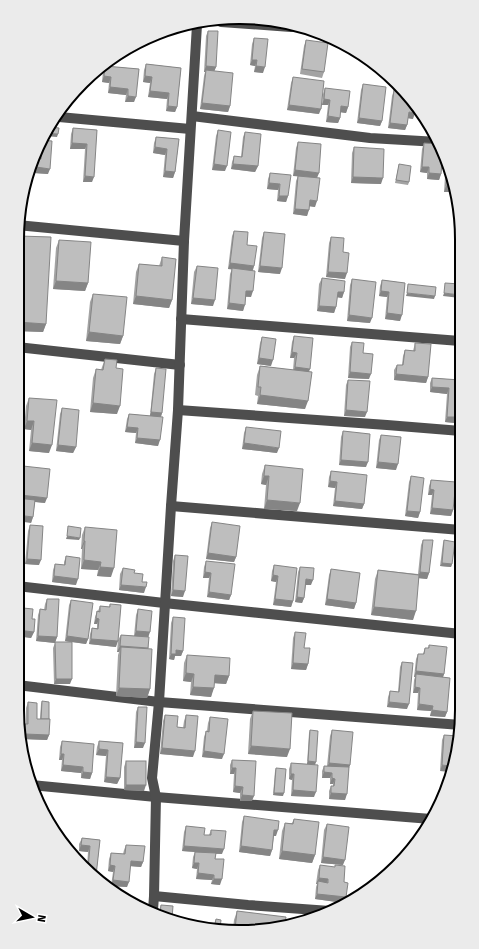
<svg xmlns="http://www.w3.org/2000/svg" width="479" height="949" viewBox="0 0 479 949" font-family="'Fira Sans',sans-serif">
<rect width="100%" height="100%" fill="#fff"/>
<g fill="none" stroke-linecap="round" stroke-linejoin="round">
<g stroke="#4e4e4e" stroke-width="10">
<path d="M221 22 291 27"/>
<path d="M192 116 370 138 438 142"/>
<path d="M59 117 190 129"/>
<path d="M17 225 184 241"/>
<path d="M181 319 460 341"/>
<path d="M17 347 180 365"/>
<path d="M178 410 387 425 461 431"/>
<path d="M171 506 461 530"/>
<path d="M17 586 164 603 461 634"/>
<path d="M17 685 159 702 461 725"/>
<path d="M31 785 156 797 431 819"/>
<path d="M154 896 248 905 330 911"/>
<path d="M153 910 154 896 156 797 152 778 159 702 171 506 178 410 184 241 197 25"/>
</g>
</g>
<g fill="#a3a3a3">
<path d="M208 31 216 67 214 71 230 106 228 112 200 109 204 76 205 72H204L206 36Z"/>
<path d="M254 38 263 73 254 72 255 66 250 65 252 44Z"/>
<path d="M306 40 324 72 322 78 300 74 304 46Z"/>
<path d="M146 64 181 68 177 107 175 112 166 111 167 99 148 97 150 83 143 82 144 70Z"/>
<path d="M105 66 139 69 134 102H125L126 95 108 93 109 83 102 82 103 71Z"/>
<path d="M293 77 319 114 287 110 291 83Z"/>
<path d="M363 84 382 121 380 126 357 123 361 90Z"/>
<path d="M325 88 348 107 346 113 340 112V118L338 123 326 122 328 105H322L323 94Z"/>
<path d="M394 90 413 119 408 118 407 125 405 130 388 128 392 96Z"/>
<path d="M73 128 97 130 92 182H83L85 149H70L71 134Z"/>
<path d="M218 130 225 171 212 170 216 136Z"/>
<path d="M245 132 258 166 255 172 231 169 232 162 234 156 241 157 243 137Z"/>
<path d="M156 137 179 139 175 172 173 178 163 177 165 155 153 153 154 143Z"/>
<path d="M42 140 48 174 34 173 35 165 37 159H39L40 146Z"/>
<path d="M298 142 317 177 315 207 309 206 307 216 293 214 296 181 298 176H293L296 148Z"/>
<path d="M424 143 441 174 439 180 427 179V173L420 172 422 149Z"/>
<path d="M354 147 381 184 351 183 352 153Z"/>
<path d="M446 159 455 192H444Z"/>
<path d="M399 164 409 182 408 185 395 183Z"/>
<path d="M270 173 288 196 286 202 277 201 278 190 267 189 268 179Z"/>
<path d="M234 231 247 245 254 266 253 270 251 297H246L243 311 227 309 230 274 232 269H228L232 236Z"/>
<path d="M264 232 280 274 258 272 262 238Z"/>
<path d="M19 236 46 324 43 332 17 331V240Z"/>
<path d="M331 237 343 252 345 279 326 277 329 243Z"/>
<path d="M59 240 88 283 85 291 53 289 56 248Z"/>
<path d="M162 257 172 300 169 308 133 304 136 272 139 264 159 266Z"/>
<path d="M197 266 213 306 191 304 194 272Z"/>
<path d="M322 278 344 292 342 298 337 297 336 307 334 313 317 311 319 284Z"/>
<path d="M352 279 370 323 347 321 350 285Z"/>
<path d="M382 280 405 283 400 321 385 319 387 297 379 296 380 286Z"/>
<path d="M93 294 123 336 120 344 86 341 90 302Z"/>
<path d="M294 336 309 372 305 409 257 404 258 396 255 395 257 375 260 366 293 370 294 358H290L292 342Z"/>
<path d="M262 337 271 366 257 364 260 343Z"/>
<path d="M352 342 369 379 348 378 350 347Z"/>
<path d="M415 343 428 377 426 383 394 380V370L397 365H402L403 356 405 350 413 351Z"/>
<path d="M105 359 116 368 117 414 90 412 93 378 96 369 101 370 102 367Z"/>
<path d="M156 368 162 413 161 417 158 446 135 443 136 433 125 432 127 419 129 414 150 416 154 374Z"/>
<path d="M432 378 460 380 457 417 455 423 445 422 447 394 430 392V383Z"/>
<path d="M348 380 365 417 344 416 346 385Z"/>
<path d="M29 398 49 453 29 451 31 430 24 429 26 406Z"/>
<path d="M62 408 76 447 73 453 56 451 60 414Z"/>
<path d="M246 427 277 453 242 449 244 433Z"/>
<path d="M343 431 366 467 339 465 341 437Z"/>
<path d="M381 435 396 470 376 468 379 440Z"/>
<path d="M265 465 297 511 264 509 266 485 261 484 262 474Z"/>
<path d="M23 466 45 503 35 502 33 517 31 523 18 498 21 471Z"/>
<path d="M331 471 364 504 362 509 333 506 335 488 328 487 329 477Z"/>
<path d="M411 476 420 512 418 518 405 516 409 482Z"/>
<path d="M431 480 453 510 451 516 430 514 432 495H428L429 486Z"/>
<path d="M212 522 236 557 234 562 206 559 210 528Z"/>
<path d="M30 525 39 565 25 564 28 531Z"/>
<path d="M85 527 111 577 97 576 98 570 81 569 82 549H81L82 535Z"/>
<path d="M423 540 429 573 427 579 419 578 413 620 371 615 375 579 378 570 418 574 421 545Z"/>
<path d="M444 540 452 564 451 567 440 566 443 543Z"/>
<path d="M175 555 183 597 171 596 173 561Z"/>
<path d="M66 556 76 585 52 582 53 570 55 564 64 565V562Z"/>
<path d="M206 561 231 595 229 600 207 597 209 578H203L204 567Z"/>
<path d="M274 565 293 601 291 607 273 605 276 582 271 581 272 571Z"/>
<path d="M300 567 311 585H306L304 598 302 603 295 602 298 572Z"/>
<path d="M123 568 134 573 142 582 144 593 119 590 120 574Z"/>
<path d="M331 569 356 603 354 609 325 605 329 575Z"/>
<path d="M458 576 461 577V589L456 588V582Z"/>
<path d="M47 599 57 637 55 642H70L65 641 69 605 71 600 88 639 86 644 72 642 70 684H54L53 648 55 643 36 641 38 615 40 609 44 610 45 604Z"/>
<path d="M110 604 116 647 89 644 90 634 92 628H97V624H94L95 617 97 611H98L100 606 109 607Z"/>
<path d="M23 608 32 619 34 632 31 638 17 636V620L19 615H20Z"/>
<path d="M138 609 148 637 150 689 147 698 116 696 118 655 119 652H117L118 640 121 635 134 636 136 615Z"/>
<path d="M173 617 183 651 181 656H175L174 660 169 659 171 623Z"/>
<path d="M295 632 304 648 308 664 306 670 291 669 293 638Z"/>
<path d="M429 645 444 674 443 677 447 712 445 717 430 716 431 711 417 710 418 693H413L414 680 415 677H414L416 659 418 654H423L425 648H428Z"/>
<path d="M187 655 229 676 226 684 214 683 211 697 190 695 191 682 183 681 184 663Z"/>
<path d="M402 662 407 709 387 707 388 697 390 691 398 692 400 667Z"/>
<path d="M42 701 49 719V735L47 740 23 739V730L26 724V708L28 702 37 719H40L41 704Z"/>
<path d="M138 707 143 748H134L136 712Z"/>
<path d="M253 711 287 757 248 754 250 719Z"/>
<path d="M165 715 177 727 183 728 184 721 186 715 193 757 160 754 163 721Z"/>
<path d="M210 717 222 759 202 757 204 737 206 731H207L208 723Z"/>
<path d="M310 730 315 765 314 797 291 796 292 780 289 779V769L291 763 307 764 309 733Z"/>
<path d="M332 730 350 765 349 768 345 800 329 799V791L331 786H333V784H330V778H322V771L324 766H327L330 736Z"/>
<path d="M444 735 458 736 440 771 442 740Z"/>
<path d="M62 741 92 773 90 779 81 778V773L61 771 62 760H59L60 747Z"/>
<path d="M99 741 123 743 120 778 117 784 104 782 106 756 96 755 97 747Z"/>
<path d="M232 760 252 801H240V793L233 792 234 774H230V765Z"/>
<path d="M126 761 144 791 124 790V767Z"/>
<path d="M276 768 283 796 273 795 275 771Z"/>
<path d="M244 816 276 836H274L272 850 270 856 239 852 242 822Z"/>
<path d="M294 819 315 855 312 863 279 859 282 831 285 823H292Z"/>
<path d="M327 824 343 865 321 863 324 830Z"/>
<path d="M186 826 204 835H209L211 830 222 854H216L215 859 220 885 211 884 212 880 196 879 197 869 192 868 193 857 195 852 182 851 184 832Z"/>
<path d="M82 838 100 840 96 876 87 867 88 852 79 851V844Z"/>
<path d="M126 845 143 862 141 867 130 866 127 887 111 886 113 872 108 871 109 859 111 853 123 854 124 850Z"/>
<path d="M320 865 344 882 346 897 344 903 315 899 316 887 317 884H316L318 870Z"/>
<path d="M161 905 172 918 159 912Z"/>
<path d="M237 911 269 930 233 929 234 920Z"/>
</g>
<g fill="#858585">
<path d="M252 60H257L255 66 250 65Z"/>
<path d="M206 66 216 67 214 72 206 70 205 72H204Z"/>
<path d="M256 66 265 67 263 73 254 72Z"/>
<path d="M104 76 111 77 109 83 102 82Z"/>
<path d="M145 76 152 77 150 83 143 82Z"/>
<path d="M110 87 128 89 126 95 108 93Z"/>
<path d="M150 91 169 93 167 99 148 97Z"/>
<path d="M128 96 136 97 134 102H125Z"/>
<path d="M324 99 330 100 328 105H322Z"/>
<path d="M202 103 230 106 228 112 200 109Z"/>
<path d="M289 105 321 109 319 114 287 110Z"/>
<path d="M168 106 177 107 175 112 166 111Z"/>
<path d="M341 106 348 107 346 113 339 112Z"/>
<path d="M409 112 415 113 413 119 407 118Z"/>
<path d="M328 116 340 118 338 123 326 122Z"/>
<path d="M359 118 382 121 380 126 357 123Z"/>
<path d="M390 123 407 125 405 130 388 128Z"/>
<path d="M46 133 58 134 57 137 44 136Z"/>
<path d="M72 143 87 144 85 149H70Z"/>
<path d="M155 147 167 149 165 155 153 153Z"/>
<path d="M214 164 227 166 225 171 212 170Z"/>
<path d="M233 164 258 166 255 172 231 169Z"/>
<path d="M36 167 50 169 48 174 34 173Z"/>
<path d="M422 167H429L427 173 420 172Z"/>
<path d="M295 170 319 173 317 178 293 176Z"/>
<path d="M165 171 175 172 173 178 163 177Z"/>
<path d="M429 173 441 174 439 180 427 179Z"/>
<path d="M85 176 94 177 92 182H83Z"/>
<path d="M353 177 383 178 381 184 351 183Z"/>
<path d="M269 183 280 184 278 190 267 189Z"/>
<path d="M446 186H454L455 192H444Z"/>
<path d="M279 196H288L286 202 277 201Z"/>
<path d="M310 200 317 201 315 207 308 206Z"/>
<path d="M295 209 309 210 307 216 293 214Z"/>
<path d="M230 263 254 266 252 272 228 269Z"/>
<path d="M260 266 282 268 280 274 258 272Z"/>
<path d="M328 272 347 273 345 279 326 277Z"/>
<path d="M56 281 88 283 85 291 53 289Z"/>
<path d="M246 291H253L251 297 244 296Z"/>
<path d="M381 291 389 292 387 297 379 296Z"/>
<path d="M338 292H344L342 298 336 297Z"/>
<path d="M407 293 435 296 434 299 406 296Z"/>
<path d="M444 293 460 295V298L443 296Z"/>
<path d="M136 296 172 300 169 308 133 304Z"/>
<path d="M193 298 215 300 213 306 191 304Z"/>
<path d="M229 303 245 305 243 311 227 309Z"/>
<path d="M319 306 336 307 334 313 317 311Z"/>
<path d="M387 313 402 315 400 321 385 319Z"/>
<path d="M349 315 372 318 370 323 347 321Z"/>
<path d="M17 322 46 324 43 332 17 331Z"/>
<path d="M89 332 123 336 120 344 86 341Z"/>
<path d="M292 352 297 353 294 358H290Z"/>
<path d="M259 358 273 360 271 366 257 364Z"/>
<path d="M295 367 310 369 308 374 293 373Z"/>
<path d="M350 372 371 374 369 379 348 378Z"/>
<path d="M396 374 428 377 426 383 394 380Z"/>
<path d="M432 387 449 388 447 394 430 392Z"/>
<path d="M260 395 308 401 305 409 257 404Z"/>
<path d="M93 403 120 406 117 414 90 412Z"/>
<path d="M346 410 367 412 365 417 344 416Z"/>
<path d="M151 412 162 413 160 419 149 418Z"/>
<path d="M447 417H457L455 423 445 422Z"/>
<path d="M27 421H34L31 430 24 429Z"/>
<path d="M127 427 138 428 136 433 125 432Z"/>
<path d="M137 438 160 440 158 446 135 443Z"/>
<path d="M32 443 52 445 49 453 29 451Z"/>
<path d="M244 443 279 448 277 453 242 449Z"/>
<path d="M58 445 76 447 73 453 56 451Z"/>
<path d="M341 460 368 462 366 467 339 465Z"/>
<path d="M378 462 398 464 396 470 376 468Z"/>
<path d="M264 476H269L266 485 261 484Z"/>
<path d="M330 481 337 482 335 488 328 487Z"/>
<path d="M430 489 434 490 432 495H428Z"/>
<path d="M20 495 47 498 45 503 18 500Z"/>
<path d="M267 500 300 503 297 511 264 509Z"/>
<path d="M335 501 364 504 362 509 333 506Z"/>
<path d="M432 508 453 510 451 516 430 514Z"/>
<path d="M407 511 420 512 418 518 405 516Z"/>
<path d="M17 515 33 517 31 523 17 521Z"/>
<path d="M67 536 80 538 79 540 66 539Z"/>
<path d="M84 541H85L82 549H81Z"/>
<path d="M208 553 236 557 234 562 206 559Z"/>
<path d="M27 559 41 560 39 565 25 564Z"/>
<path d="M84 560 101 562 98 570 81 569Z"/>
<path d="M442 563 452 564 451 567 440 566Z"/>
<path d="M100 567 114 568 111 577 97 576Z"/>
<path d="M205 572 211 573 209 578H203Z"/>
<path d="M420 572 429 573 427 579 417 578Z"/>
<path d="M273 575 278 576 276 582 271 581Z"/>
<path d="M54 576 78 579 76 585 52 582Z"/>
<path d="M306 579 313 580 311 585H304Z"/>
<path d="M458 583H461V589L456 588Z"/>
<path d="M121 585 146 587 144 593 119 590Z"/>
<path d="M173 590 185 591 183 597 171 596Z"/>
<path d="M209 592 231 595 229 600 207 597Z"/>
<path d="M297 597 304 598 302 603 295 602Z"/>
<path d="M275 599 293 601 291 607 273 605Z"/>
<path d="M327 599 356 603 354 609 325 605Z"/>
<path d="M374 607 416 611 413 620 371 615Z"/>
<path d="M96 618 99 619 97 624H94Z"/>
<path d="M17 630 34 632 31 638 17 636Z"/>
<path d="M136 631 150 632 148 638 134 637Z"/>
<path d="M38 636 57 637 55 643 36 641Z"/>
<path d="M67 636 88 639 86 644 65 641Z"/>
<path d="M91 639 118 641 116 647 89 644Z"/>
<path d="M17 645 23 646 21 652 17 651Z"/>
<path d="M120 646 148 648 121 647 119 652H117Z"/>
<path d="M176 650 183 651 181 656H175L174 660 169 659 171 654Z"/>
<path d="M293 663 308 664 306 670 291 669Z"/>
<path d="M416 671 444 674 442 680 416 674 415 677H414Z"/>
<path d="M17 672H24L22 678 17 677Z"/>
<path d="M186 673 194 674 191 682 183 681Z"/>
<path d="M215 675 229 676 226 684 212 683Z"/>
<path d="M56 679H72L70 684H54Z"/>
<path d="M193 687 214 688 211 697 190 695Z"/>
<path d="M415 687 420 688 418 693H413Z"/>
<path d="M119 688 150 689 147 698 116 696Z"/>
<path d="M389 702 409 704 407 709 387 707Z"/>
<path d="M419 704 433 706 431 711 417 710Z"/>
<path d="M432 710 447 712 445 717 430 716Z"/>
<path d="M25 734 49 735 47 740 23 739Z"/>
<path d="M136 742 145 743 143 748H134Z"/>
<path d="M251 746 290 749 287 757 248 754Z"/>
<path d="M162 748 195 751 193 757 160 754Z"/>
<path d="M99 749 108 750 106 756 96 755Z"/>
<path d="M204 751 224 754 222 759 202 757Z"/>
<path d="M61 754H64L62 760H59Z"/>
<path d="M308 761 316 762 315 765 307 764Z"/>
<path d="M329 763 350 765 348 770 327 768Z"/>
<path d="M63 765 83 767 81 773 61 771Z"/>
<path d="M442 765 450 766 449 772 440 771Z"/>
<path d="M232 768H236L234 774H230Z"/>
<path d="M83 772 92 773 90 779 81 778Z"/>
<path d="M324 772 332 773 330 778H322Z"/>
<path d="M291 774H294L292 780 289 779Z"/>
<path d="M106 777 120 778 117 784 104 782Z"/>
<path d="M332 778 335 779 333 784H330Z"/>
<path d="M126 785H146L144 791 124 790Z"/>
<path d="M235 786 243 787 240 793 233 792Z"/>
<path d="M293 790 316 792 314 797 291 796Z"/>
<path d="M274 793H284L283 796 273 795Z"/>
<path d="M331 793 347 794 345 800 329 799Z"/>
<path d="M242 795 254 796 252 801H240Z"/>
<path d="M274 830H278L276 836H272Z"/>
<path d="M81 845 90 846 88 852 79 851Z"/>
<path d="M184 846 224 849 222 854 182 851Z"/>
<path d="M241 846 272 850 270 856 239 852Z"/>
<path d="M282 851 315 855 312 863 279 859Z"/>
<path d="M323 857 345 860 343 865 321 863Z"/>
<path d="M131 861 143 862 141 867 129 866Z"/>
<path d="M194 863H199L197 869 192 868Z"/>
<path d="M110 865 115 866 113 872 108 871Z"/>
<path d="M198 873 214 875 212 880 196 879Z"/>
<path d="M319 878 328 879 326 885 318 881 317 884H316Z"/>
<path d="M214 879H222L220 885 211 884Z"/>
<path d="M113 880 129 882 127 887 111 886Z"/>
<path d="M317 894 346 897 344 903 315 899Z"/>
</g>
<g fill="#bebebe" stroke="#858585">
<path d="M208 31H218L216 67 206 66Z"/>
<path d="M254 38 268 39 265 67 256 66 257 60H252Z"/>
<path d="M306 40 328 43 324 72 302 69Z"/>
<path d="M146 64 181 68 177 107 168 106 169 93 150 91 152 77 145 76Z"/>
<path d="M105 66 139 69 136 97 128 96V89L110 87 111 77 104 76Z"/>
<path d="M206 70 233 73 230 106 202 103Z"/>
<path d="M293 77 324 81 321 109 289 105Z"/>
<path d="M363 84 386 87 382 121 359 118Z"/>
<path d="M325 88 350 91 348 107 341 106 340 118 328 116 330 100 324 99Z"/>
<path d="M394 90 403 91 417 105 415 113 409 112 407 125 390 123Z"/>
<path d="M50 127 59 128 58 134 46 133Z"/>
<path d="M73 128 97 130 94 177 85 176 87 144 72 143Z"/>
<path d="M218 130 231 132 227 166 214 164Z"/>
<path d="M245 132 261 134 258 166 233 164 234 156 242 157Z"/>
<path d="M156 137 179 139 175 172 165 171 167 149 155 147Z"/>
<path d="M42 140 52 141 50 169 36 167 37 159H41Z"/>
<path d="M298 142 321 144 319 173 295 170Z"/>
<path d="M424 143 439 144 443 151 441 174 429 173V167H422Z"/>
<path d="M354 147 384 149 383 178 353 177Z"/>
<path d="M399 164 411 166 409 182 396 180Z"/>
<path d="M448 164 454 186H446Z"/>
<path d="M270 173 291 175 288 196H279L280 184 269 183Z"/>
<path d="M298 176 320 178 317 201 310 200 309 210 295 209Z"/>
<path d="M234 231 248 232 247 245 257 246 254 266 230 263Z"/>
<path d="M264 232 285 234 282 268 260 266Z"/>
<path d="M19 236 51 237 46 324 17 322V264Z"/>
<path d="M331 237 344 238 343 252 349 253 347 273 328 272Z"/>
<path d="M59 240 91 242 88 283 56 281Z"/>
<path d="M162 257 176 259 172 300 136 296 139 264 162 266Z"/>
<path d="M197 266 218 268 215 300 193 298Z"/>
<path d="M232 268 255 271 253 291H246L245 305 229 303Z"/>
<path d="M322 278 345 281 344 292H338L336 307 319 306Z"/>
<path d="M352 279 376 282 372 318 349 315Z"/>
<path d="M382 280 405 283 402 315 387 313 389 292 381 291Z"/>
<path d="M445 283 460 284V295L444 293Z"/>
<path d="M408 284 436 287 435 296 407 293Z"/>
<path d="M93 294 127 297 123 336 89 332Z"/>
<path d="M294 336 313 338 310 369 295 367 297 353 292 352Z"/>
<path d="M262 337 276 339 273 360 259 358Z"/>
<path d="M352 342 364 343 363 353 373 354 371 374 350 372Z"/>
<path d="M415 343 431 344 428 377 396 374 397 365H403L405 350 415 351Z"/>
<path d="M105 359 117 360 116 368 123 369 120 406 93 403 96 369 103 370Z"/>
<path d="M260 366 312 372 308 401 260 395 261 387H258Z"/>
<path d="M156 368 166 369 162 413 151 412Z"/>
<path d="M432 378 460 380 457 417H447L449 388 432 387Z"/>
<path d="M348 380 370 381 367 412 346 410Z"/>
<path d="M29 398 57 400 52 445 32 443 34 421H27Z"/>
<path d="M17 401 19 402 17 420Z"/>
<path d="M62 408 79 410 76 447 58 445Z"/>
<path d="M129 414 163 417 160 440 137 438 138 428 127 427Z"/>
<path d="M246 427 281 431 279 448 244 443Z"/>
<path d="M343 431 370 434 368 462 341 460Z"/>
<path d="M381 435 401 437 398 464 378 462Z"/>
<path d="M265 465 303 469 300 503 267 500 269 476H264Z"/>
<path d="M23 466 50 469 47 498 20 495Z"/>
<path d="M331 471 367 475 364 504 335 501 337 482 330 481Z"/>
<path d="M411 476 424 478 420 512 407 511Z"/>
<path d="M431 480 456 482 453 510 432 508 434 490 430 489Z"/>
<path d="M17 498 35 500 33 517 17 515Z"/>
<path d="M212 522 240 526 236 557 208 553Z"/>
<path d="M30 525 43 526 41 560 27 559Z"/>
<path d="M68 526 81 528 80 538 67 536Z"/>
<path d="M85 527 117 530 114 568 100 567 101 562 84 560 85 541H84Z"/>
<path d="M423 540H433L429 573 420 572Z"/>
<path d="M444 540 455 542 452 564 442 563Z"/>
<path d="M175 555 188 556 185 591 173 590Z"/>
<path d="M66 556 80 558 78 579 54 576 55 564 65 565Z"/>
<path d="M206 561 235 564 231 595 209 592 211 573 205 572Z"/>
<path d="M274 565 297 568 293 601 275 599 278 576 273 575Z"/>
<path d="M300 567 314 568 313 580 306 579 304 598 297 597Z"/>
<path d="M123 568 135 570 134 573 143 574 142 582H147L146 587 121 585Z"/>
<path d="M331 569 360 573 356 603 327 599Z"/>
<path d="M378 570 419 575 416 611 374 607Z"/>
<path d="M458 576 461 577V583H458Z"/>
<path d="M47 599H59L57 637 38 636 40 609 46 610Z"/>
<path d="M71 600 93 603 88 639 67 636Z"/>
<path d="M110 604 121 605 118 641 91 639 92 628 98 629 99 619 96 618 97 611 100 612V606L110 607Z"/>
<path d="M23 608 33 609 32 619H35L34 632 17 630V620H18L19 615H22Z"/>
<path d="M138 609 152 611 150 632 136 631Z"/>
<path d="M173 617 185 618 183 651 176 650V654H171Z"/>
<path d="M295 632 306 633 304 648H310L308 664 293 663Z"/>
<path d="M121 635 149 637 148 648 120 646Z"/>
<path d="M17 638 24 639 23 646 17 645Z"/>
<path d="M55 642H72V679H56Z"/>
<path d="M429 645 447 647 444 674 416 671 418 654H424L425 648H429Z"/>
<path d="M121 647 152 649 150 689 119 688Z"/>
<path d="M17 649 23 650 21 665H24V672H17Z"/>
<path d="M187 655 230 658 229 676 215 675 214 688 193 687 194 674 186 673Z"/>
<path d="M402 662 413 663 409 704 389 702 390 691 399 692Z"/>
<path d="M416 674 450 678 447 712 432 710 433 706 419 704 420 688 415 687Z"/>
<path d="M42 701 49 702V719H41Z"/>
<path d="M28 702 37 703V719H50L49 735 25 734V724H28Z"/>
<path d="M138 707H147L145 743 136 742Z"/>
<path d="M253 711 292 713 290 749 251 746Z"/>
<path d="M165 715 178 716 177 727 185 728 186 715 198 716 195 751 162 748Z"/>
<path d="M210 717 228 719 224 754 204 751 206 731 209 732Z"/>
<path d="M310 730 318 731 316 762 308 761Z"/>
<path d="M332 730 353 732 350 765 329 763Z"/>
<path d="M444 735 458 736 450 766 442 765Z"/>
<path d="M62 741 94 744 92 773 83 772V767L63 765 64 754H61Z"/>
<path d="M99 741 123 743 120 778 106 777 108 750 99 749Z"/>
<path d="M232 760 256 761 254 796 242 795 243 787 235 786 236 768H232Z"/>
<rect x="126" y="761" width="20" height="24"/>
<path d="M291 763 318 765 316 792 293 790 294 774H291Z"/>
<path d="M324 766 349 767 347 794 331 793V786H334L335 779 332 778V773L324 772Z"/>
<path d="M276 768 286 769 284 793H274Z"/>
<path d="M244 816 279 821 278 830H274L272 850 241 846Z"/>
<path d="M294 819 319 822 315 855 282 851 285 823 293 824Z"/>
<path d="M327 824 349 827 345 860 323 857Z"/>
<path d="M186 826 205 828 204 835H211V830L226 831 224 849 184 846Z"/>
<path d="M82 838 100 840 96 876 88 869 90 846 81 845Z"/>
<path d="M126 845 145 846 143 862 131 861 129 882 113 880 115 866 110 865 111 853 125 854Z"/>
<path d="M195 852 216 853 215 859H224L222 879H214V875L198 873 199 863H194Z"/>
<path d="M320 865 335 867V865L345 866 344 882 348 883 346 897 317 894 318 881 328 883V879L319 878Z"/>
<path d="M161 905 173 906 172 918 160 913Z"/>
<path d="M237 911 286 917 285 925 269 930 235 929Z"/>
<path d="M216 919 221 920 220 928H214Z"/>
</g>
<path d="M0 0H479V949H0ZM239 24H240A215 215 0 0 1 455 239V710A215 215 0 0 1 240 925H239A215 215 0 0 1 24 710V239A215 215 0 0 1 239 24Z" fill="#ebebeb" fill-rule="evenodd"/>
<path fill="none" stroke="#000" stroke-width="2" d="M239 24H240A215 215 0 0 1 455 239V710A215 215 0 0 1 240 925H239A215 215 0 0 1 24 710V239A215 215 0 0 1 239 24Z"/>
<g transform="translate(32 917) rotate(99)" stroke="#ffffff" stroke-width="3" paint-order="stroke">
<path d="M0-3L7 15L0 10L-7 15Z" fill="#000000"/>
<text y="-6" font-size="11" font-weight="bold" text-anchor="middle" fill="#000000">N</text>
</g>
</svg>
